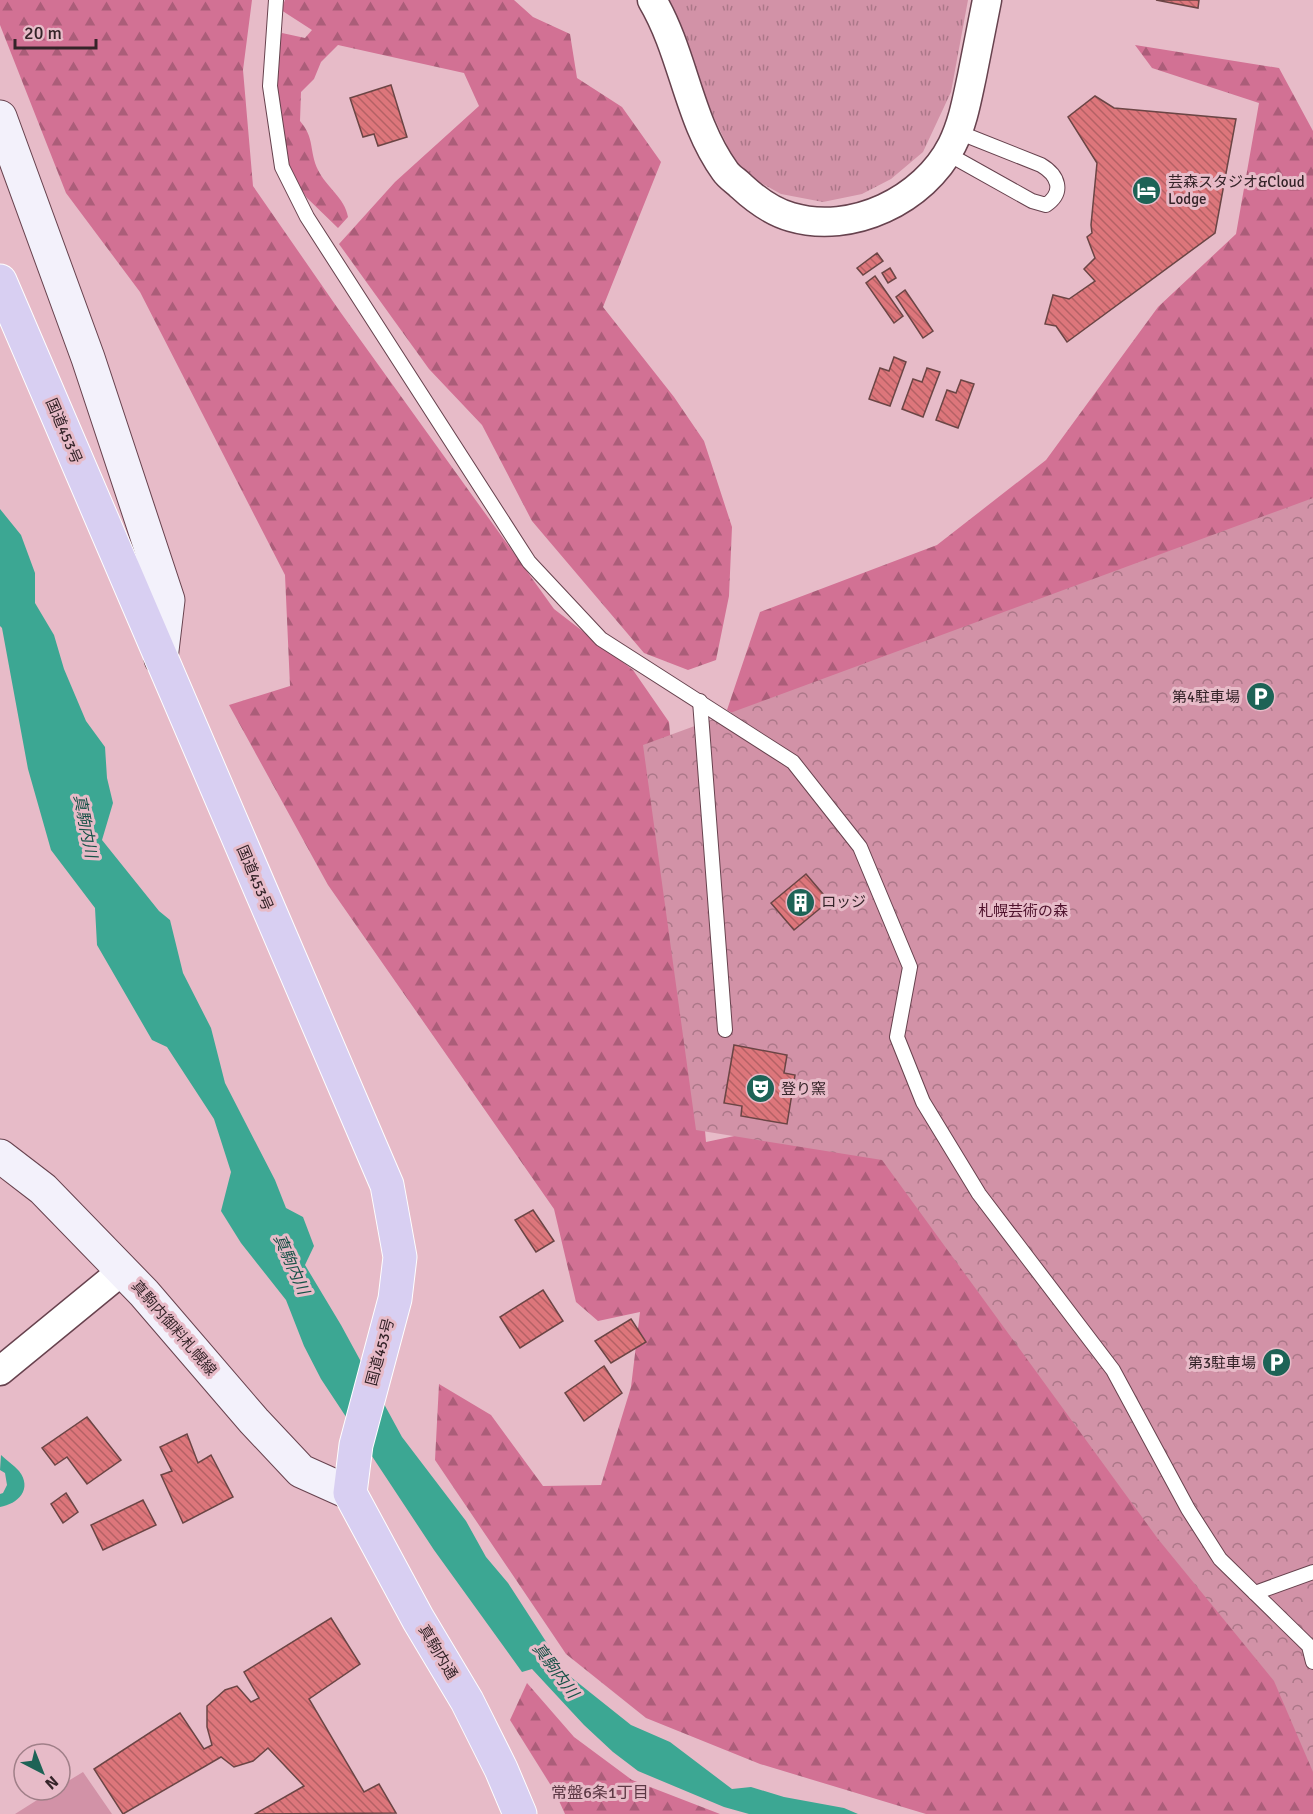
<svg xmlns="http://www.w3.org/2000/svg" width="1313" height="1814" viewBox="0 0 1313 1814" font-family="Signika,'Noto Sans JP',sans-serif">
<defs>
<pattern id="grass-tufts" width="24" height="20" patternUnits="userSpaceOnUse" patternTransform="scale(1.5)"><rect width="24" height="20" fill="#d292a7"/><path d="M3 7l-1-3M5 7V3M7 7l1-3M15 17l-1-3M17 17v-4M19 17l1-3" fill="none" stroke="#ab7788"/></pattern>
<pattern id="forest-firs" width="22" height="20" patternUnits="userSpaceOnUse" patternTransform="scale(1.5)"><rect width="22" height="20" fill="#d27194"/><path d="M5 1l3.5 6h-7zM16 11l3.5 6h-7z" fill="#ab5d79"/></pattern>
<pattern id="park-crowns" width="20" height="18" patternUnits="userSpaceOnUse" patternTransform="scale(1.5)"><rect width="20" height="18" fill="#d292a7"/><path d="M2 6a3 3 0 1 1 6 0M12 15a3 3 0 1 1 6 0" fill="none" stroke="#ab7788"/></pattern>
<pattern id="building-back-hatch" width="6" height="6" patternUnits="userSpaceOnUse" patternTransform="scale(1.5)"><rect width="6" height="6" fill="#dd767b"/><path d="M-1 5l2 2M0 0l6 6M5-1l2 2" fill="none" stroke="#b46165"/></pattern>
</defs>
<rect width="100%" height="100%" fill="#e7bbc8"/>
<path fill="url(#grass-tufts)" d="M668 0H968L951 92 923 152 891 179 862 194 823 202 781 194 752 178 733 158 711 111 673 8Z"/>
<g fill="url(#forest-firs)">
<path d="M0 0H252L243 70 253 186 341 313 554 609 633 670 669 722 706 1142 744 1134 807 953 1313 1714V1814H926L760 1764 646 1718 566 1654 435 1460 439 1384 491 1415 543 1486 601 1485 631 1387 640 1312 598 1321 576 1302 554 1209 328 885 229 705 290 686 285 575 140 292 66 193 0 25Z"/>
<path d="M285 0H514L533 17 570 34 577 78 622 107 661 162 603 307 674 397 704 441 732 527 729 596 716 660 688 670 644 653 532 521 482 425 429 369 339 244 395 182 479 106 464 73 338 45 321 62 314 79 301 92 300 121C315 138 309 151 318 170 326 187 345 198 348 217L338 228 307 198 286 168 274 79 277 42 282 33 305 38 312 30 281 10Z"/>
<path d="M1135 45 1279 68 1313 131V506L803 756 727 710 760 612 937 545 1046 460 1158 307 1236 234 1259 103 1152 68Z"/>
<path d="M527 1683 574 1737 632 1780 720 1814H565L555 1792 510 1720Z"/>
</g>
<path fill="url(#park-crowns)" d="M1313 498V1772L1274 1681 1158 1539 882 1160 696 1130 643 745Z"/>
<path fill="#d292a7" d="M83 1772 112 1814H15L53 1790H60V1786Z"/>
<g fill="#3ca793">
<path d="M0 509 21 535 35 573V603L54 635 64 669 86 721 105 747 107 778 113 803 102 840 159 911 170 920 183 973 211 1028 225 1083 275 1180 286 1208 303 1217 314 1246 305 1265 341 1325 402 1437 466 1521 486 1557 508 1583 567 1674 631 1725 670 1742 732 1789 751 1787 784 1797 844 1808 858 1814H749L724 1807 638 1771 613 1752 584 1725 532 1669 522 1672 434 1550 321 1379 304 1346 286 1300 241 1243 221 1211 231 1172 214 1119 167 1047 152 1040 97 945 95 908 51 850 28 769 2 628 0 626Z"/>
<path d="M1 1455C6 1460 14 1465 19 1471 33 1489 18 1504 0 1507V1494L3 1493 7 1485 5 1473 0 1470Z"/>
</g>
<g fill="url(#building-back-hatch)" stroke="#6b4545" stroke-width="1.5">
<path d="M1156 0H1199L1198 8Z"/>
<path d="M391 85 407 137 378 146 374 134 363 137 350 98Z"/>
<path d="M1095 96 1114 108 1236 119 1215 233 1067 342 1056 326 1045 324 1053 295 1069 299 1095 281 1084 269 1095 258 1087 237 1092 233 1091 225 1097 163 1068 117Z"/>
<path d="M877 253 883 261 863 275 857 268Z"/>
<path d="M890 268 896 278 888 283 882 273Z"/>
<path d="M875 276 903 316 894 323 866 283Z"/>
<path d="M905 290 933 331 923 338 896 297Z"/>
<path d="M894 357 906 362 890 406 869 399 880 368 889 371Z"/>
<path d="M927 368 940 372 923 417 902 409 913 379 922 382Z"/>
<path d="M961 380 974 384 958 428 936 420 947 390 956 393Z"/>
<path d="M806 874 829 901 794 930 771 903Z"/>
<path d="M734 1045 787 1055 784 1073 795 1075 787 1124 741 1116 742 1106 724 1103Z"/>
<path d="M533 1210 554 1241 536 1252 515 1220Z"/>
<path d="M543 1290 563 1321 520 1348 500 1317Z"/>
<path d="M631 1319 646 1342 611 1363 595 1341Z"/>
<path d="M604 1366 622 1393 584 1421 565 1393Z"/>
<path d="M87 1417 121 1460 87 1484 67 1457 55 1465 42 1448Z"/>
<path d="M187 1434 198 1463 211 1455 233 1497 183 1523 161 1475 172 1471 160 1447Z"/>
<path d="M66 1493 78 1512 63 1523 51 1504Z"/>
<path d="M143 1500 156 1525 103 1550 91 1525Z"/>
<path d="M331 1618 360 1664 309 1699 364 1792 379 1784 396 1813 255 1814 304 1786 268 1748 253 1761 234 1767 221 1757 123 1814 94 1769 180 1713 204 1749 212 1745 207 1727V1706L225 1690 237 1686 251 1702 259 1698 244 1672Z"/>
</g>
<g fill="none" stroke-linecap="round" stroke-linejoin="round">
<defs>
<g id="lane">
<path d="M276 0 270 86 282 167 307 217 529 562 601 639 793 762 860 847 910 967 897 1037 923 1102 979 1194 1113 1370 1188 1509 1220 1559 1309 1646 1313 1662"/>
<path d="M948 154 1032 201 1046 205C1065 192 1058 175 1041 165L958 132"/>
<path d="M700 701 725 1030"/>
<path d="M1255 1593 1313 1572"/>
</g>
<g id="street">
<path d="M652 0C684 54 688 120 725 171 729 177 736 181 741 186 755 199 773 212 791 217 852 235 924 200 952 145 963 123 967 99 972 76 977 50 982 25 987 0"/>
<path d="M0 1371 122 1271"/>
</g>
<g id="secondary">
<path d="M0 117 88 358 168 600 161 659"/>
<path d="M0 1156 43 1189 144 1293 254 1421 301 1471 350 1493"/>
</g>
<path id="highway" d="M0 281 387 1185 400 1257 395 1299 356 1445 350 1493 418 1619 467 1701 501 1769 520 1814"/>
</defs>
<use href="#lane" stroke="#67424e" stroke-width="16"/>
<use href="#street" stroke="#67424e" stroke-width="31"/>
<use href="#secondary" stroke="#67424e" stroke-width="35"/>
<use href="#highway" stroke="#fff" stroke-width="35"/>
<use href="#lane" stroke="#fff" stroke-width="14"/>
<use href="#street" stroke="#fff" stroke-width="28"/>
<use href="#secondary" stroke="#f3f1fb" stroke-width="33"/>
<use href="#highway" stroke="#d8cff2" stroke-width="33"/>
</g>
<defs>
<symbol id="hotel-disc" viewBox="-11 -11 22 22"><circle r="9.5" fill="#1d6356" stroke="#e7bbc8"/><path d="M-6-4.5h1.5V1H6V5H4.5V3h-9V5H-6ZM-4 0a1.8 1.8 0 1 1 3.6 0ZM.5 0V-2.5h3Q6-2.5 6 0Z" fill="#fff"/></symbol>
<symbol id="parking-disc" viewBox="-11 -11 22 22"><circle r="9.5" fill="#1d6356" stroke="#e7bbc8"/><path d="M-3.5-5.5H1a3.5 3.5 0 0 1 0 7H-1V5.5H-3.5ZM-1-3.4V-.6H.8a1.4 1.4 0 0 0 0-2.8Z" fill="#fff"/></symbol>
<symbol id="building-disc" viewBox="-11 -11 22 22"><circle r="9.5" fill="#1d6356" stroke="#e7bbc8"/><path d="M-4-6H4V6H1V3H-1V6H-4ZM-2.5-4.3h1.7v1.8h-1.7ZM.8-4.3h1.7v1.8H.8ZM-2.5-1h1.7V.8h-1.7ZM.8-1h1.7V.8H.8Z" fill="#fff"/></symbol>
<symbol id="theatre-disc" viewBox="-11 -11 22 22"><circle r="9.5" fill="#1d6356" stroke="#e7bbc8"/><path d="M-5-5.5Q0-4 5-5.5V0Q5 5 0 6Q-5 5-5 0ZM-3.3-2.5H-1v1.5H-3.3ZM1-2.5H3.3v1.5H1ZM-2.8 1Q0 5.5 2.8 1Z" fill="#fff"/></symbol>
</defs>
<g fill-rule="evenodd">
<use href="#hotel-disc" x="1130" y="174" width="33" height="33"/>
<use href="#parking-disc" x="1244" y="680" width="33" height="33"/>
<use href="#building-disc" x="784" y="886" width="33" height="33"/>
<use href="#theatre-disc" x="744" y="1072" width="33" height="33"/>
<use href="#parking-disc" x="1260" y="1346" width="33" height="33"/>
</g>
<g text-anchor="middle" stroke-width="6" stroke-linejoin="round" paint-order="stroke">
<g font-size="15" fill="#352429" stroke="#e7bbc8" text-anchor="start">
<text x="1168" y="187">芸森スタジオ&amp;Cloud<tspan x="1168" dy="17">Lodge</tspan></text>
<text x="1240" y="702" text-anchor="end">第4駐車場</text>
<text x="821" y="907">ロッジ</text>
<text x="781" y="1094">登り窯</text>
<text x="1256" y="1368" text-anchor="end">第3駐車場</text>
</g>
<g font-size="15" fill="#352429" stroke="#e7bbc8">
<text transform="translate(64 431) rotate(67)" y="5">国道453号</text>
<text transform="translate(255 878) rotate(67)" y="5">国道453号</text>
<text transform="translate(174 1328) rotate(49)" y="5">真駒内御料札幌線</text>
<text transform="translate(380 1352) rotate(-75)" y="5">国道453号</text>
<text transform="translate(438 1652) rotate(59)" y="5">真駒内通</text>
</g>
<g font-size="15" fill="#4e112c" stroke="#e7bbc8">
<text x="1023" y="916">札幌芸術の森</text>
</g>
<g font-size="16" font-style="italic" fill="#165247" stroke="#e7bbc8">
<text transform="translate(86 826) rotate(79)" y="6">真駒内川</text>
<text transform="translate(292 1264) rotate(66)" y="6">真駒内川</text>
<text transform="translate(556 1670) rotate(53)" y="6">真駒内川</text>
</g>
<g font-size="16" fill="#5d3945" stroke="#e7bbc8">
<text x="600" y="1798">常盤6条1丁目</text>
</g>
</g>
<g transform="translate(42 1772) rotate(138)"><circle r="28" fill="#e7bbc8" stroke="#a07f88" stroke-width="1.5"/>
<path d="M0-4.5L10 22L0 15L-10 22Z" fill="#1d6356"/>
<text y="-9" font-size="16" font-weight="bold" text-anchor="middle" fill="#352429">N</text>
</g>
<path d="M15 39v9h81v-9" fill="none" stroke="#352429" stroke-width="3"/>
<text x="24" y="39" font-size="18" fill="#352429" stroke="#e7bbc8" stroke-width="4.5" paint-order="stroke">20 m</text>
</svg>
